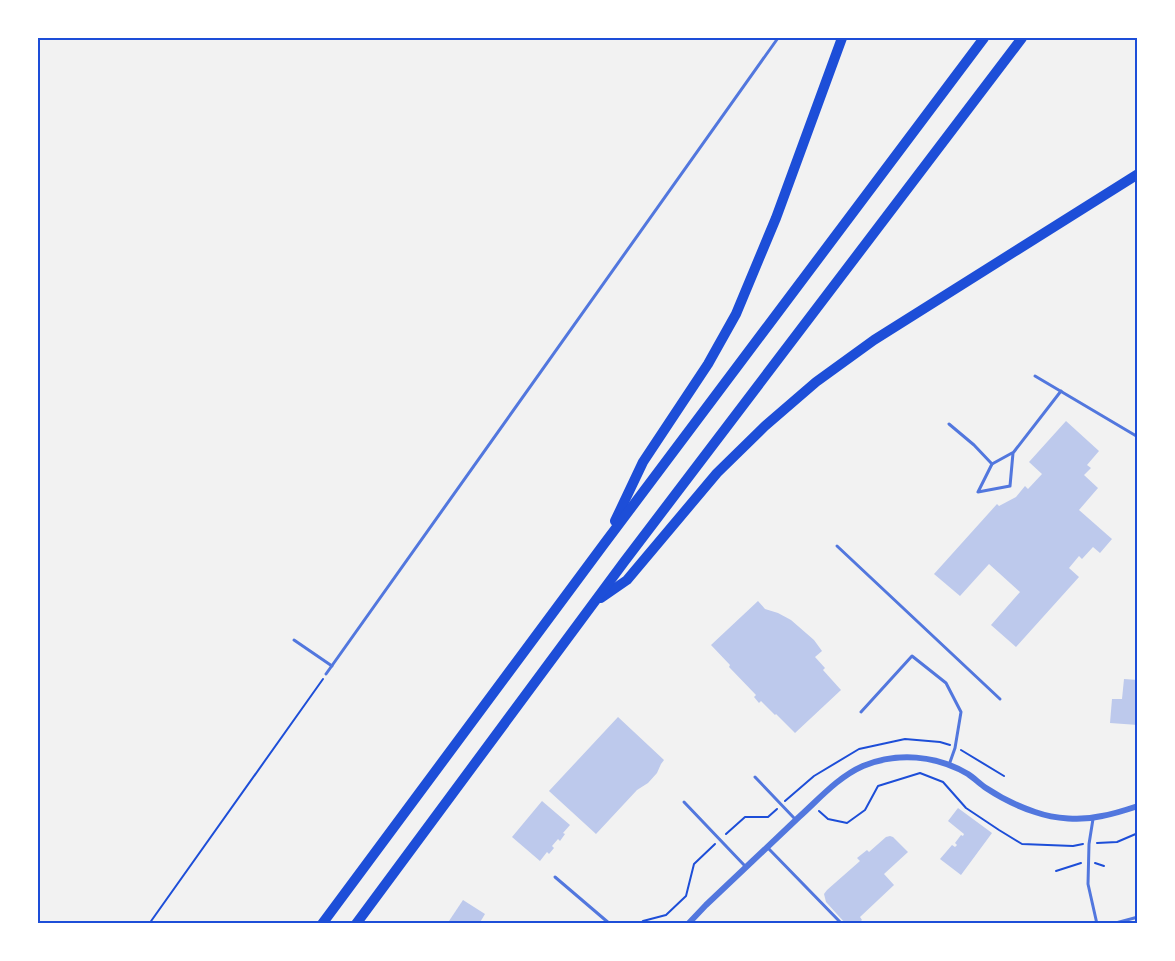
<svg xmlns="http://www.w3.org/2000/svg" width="1175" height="961" viewBox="0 0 1175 961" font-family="'DejaVu Sans',sans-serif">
<rect width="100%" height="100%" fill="#f2f2f2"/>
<g fill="#bdc9ec">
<path d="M1066 421 1099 451 1087 465 1091 468 1084 475 1098 488 1079 510 1112 539 1100 553 1093 547 1082 559 1079 556 1069 568 1079 577 1016 647 991 625 1020 592 989 564 960 596 934 574 997 504 999 506 1016 497 1025 486 1028 489 1042 474 1029 462Z"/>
<path d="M758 601 765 609 778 613 791 620 814 640 822 651 815 657 825 668 823 670 841 690 795 733 776 714 775 715 761 701 759 703 754 697 756 695 729 667 730 665 711 645Z"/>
<path d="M1124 679 1138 680V725L1110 723 1112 699H1122Z"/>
<path d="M618 717 664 760 661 764 657 773 648 783 637 790 596 834 549 791Z"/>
<path d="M542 801 570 825 563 833 565 834 560 841 558 839 552 846 554 848 549 854 547 852 540 861 512 837Z"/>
<path d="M958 808 992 833 961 875 940 859 952 845 955 847 957 845 955 843 961 835 963 836 964 834 948 821Z"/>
<path d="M890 836 893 837 908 852 884 874 894 885 860 917 862 920 858 924H846L826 902 824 894 827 890 860 861 857 858 867 850 869 852 886 837Z"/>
<path d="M463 900 485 914 479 924H447Z"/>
</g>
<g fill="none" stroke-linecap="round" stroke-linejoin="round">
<g stroke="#1d4ed8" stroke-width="2">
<path d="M961 750 1004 776"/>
<path d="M785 801 814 776 859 749 905 739 940 742 950 745"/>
<path d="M819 811 828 819 847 823 865 810 878 786 920 773 943 782 966 808 999 830 1022 844 1073 846 1083 844"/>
<path d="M726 834 745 817H768L777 809"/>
<path d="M1097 843 1117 842 1138 833"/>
<path d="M1095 863 1104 866"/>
<path d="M1056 871 1081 863"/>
<path d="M149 924 323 679"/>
<path d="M640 924 643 921 666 915 686 896 694 864 715 844"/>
</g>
<g stroke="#5277de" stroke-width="3">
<path d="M1035 376 1138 437"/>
<path d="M949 424 974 445 992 464 978 492 1010 486 1013 453 1061 391"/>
<path d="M992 464 1012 453"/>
<path d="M837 546 1000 699"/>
<path d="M294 640 332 666"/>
<path d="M326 674 778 38"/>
<path d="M861 712 912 656 946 683 961 712 955 748 949 765"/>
<path d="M755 777 795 819"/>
<path d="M684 802 745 866"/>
<path d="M1093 819 1089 844 1088 884 1097 924"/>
<path d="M768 848 842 924"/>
<path d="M555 877 610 924"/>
<path d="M1112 924 1138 917"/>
</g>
<path stroke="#5277de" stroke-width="6" d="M688 924 706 905C737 876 768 846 799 817 819 799 838 777 863 766 897 752 936 755 968 774 974 778 980 784 986 788 1001 798 1017 806 1035 812 1055 819 1081 821 1102 816 1114 814 1126 810 1138 806"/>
<g stroke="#1d4ed8" stroke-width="10">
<path d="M615 521 643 462 708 364 736 314 776 218 842 38"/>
<path d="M601 598 627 580 717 473 765 426 816 382 874 340 1138 174"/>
<path d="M322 924 604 544 984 38"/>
<path d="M356 924 624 562 1022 38"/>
</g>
</g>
<rect width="1175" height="961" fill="none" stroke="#ffffff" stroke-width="78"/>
<rect x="39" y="39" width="1097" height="883" fill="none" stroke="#1d4ed8" stroke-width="2"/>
</svg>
